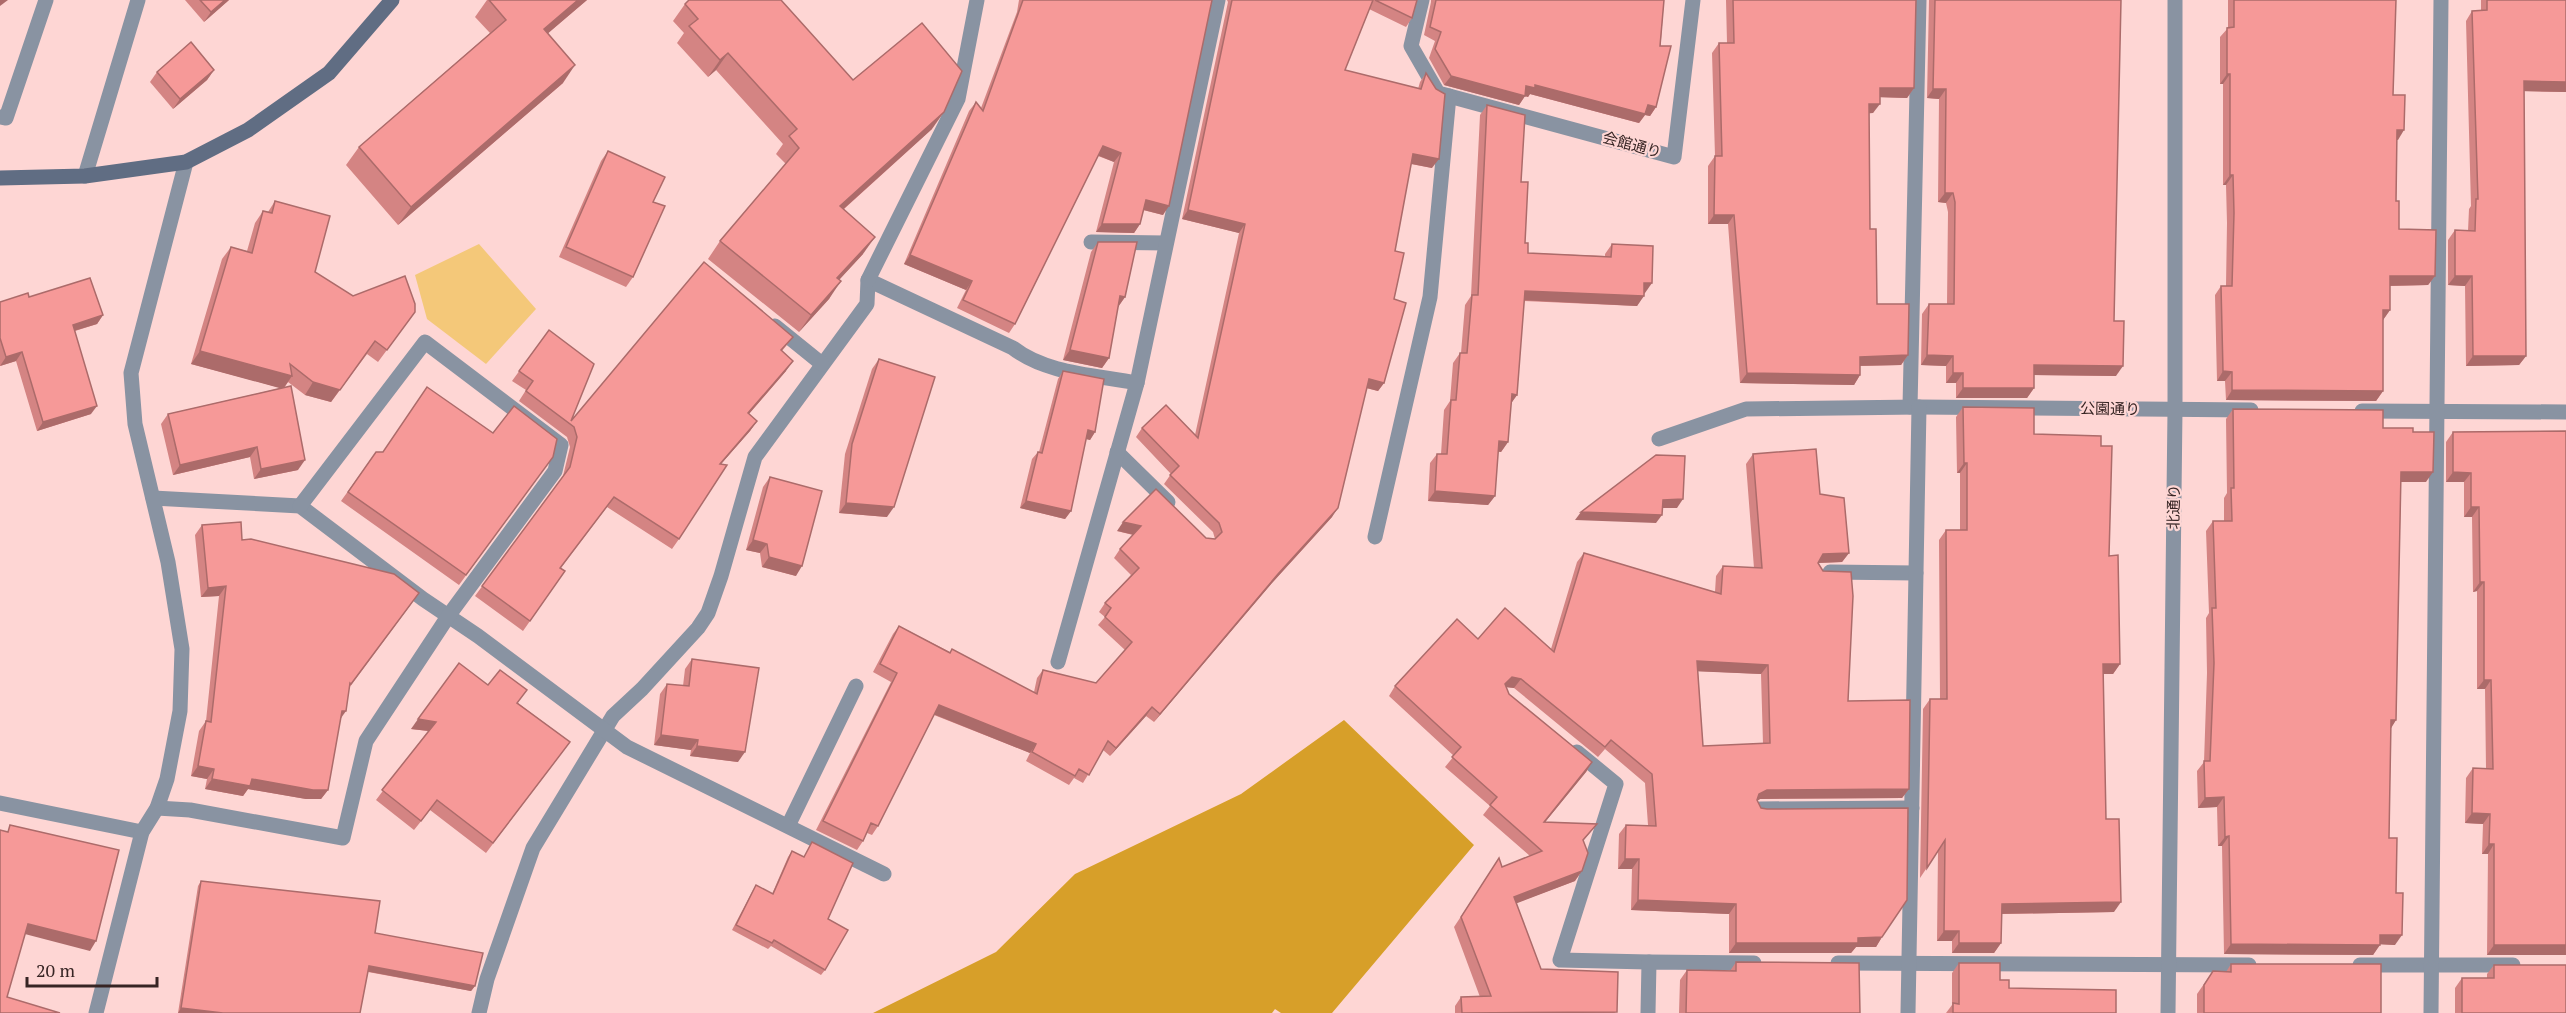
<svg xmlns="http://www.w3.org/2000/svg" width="2566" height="1013" viewBox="0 0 2566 1013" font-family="'PT Serif','Noto Sans JP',serif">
<rect width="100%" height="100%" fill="#fed6d4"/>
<path fill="#f4c879" d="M479 244 536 309 486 364 427 319 415 275Z"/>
<path fill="#d79f29" d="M1344 720 1474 845 1332 1013H1281L1275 1009 1272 1013H873L996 952 1075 874 1241 794Z"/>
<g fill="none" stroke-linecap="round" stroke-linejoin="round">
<g stroke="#8993a2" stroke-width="15">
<path d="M0 117 6 118 46 0"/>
<path d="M1091 242 1166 243"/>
<path d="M1117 452 1168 502"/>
<path d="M1830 572 1916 573"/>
<path d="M1577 752 1616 784 1560 960 1649 962"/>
<path d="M0 803 142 832"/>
<path d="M1760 809 1912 808"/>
<path d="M788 826 856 686"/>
<path d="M479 1013 487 979 533 848 613 716 642 689 698 628 708 613 721 576 755 457 867 304 868 280 1013 348C1046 374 1096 375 1137 383"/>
</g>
<g stroke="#8993a2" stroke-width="15">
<path d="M1422 0 1411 46 1438 93 1674 157 1693 0"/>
<path d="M85 176 138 0"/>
<path d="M868 280 958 99 977 0"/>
<path d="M775 326 822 364"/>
<path d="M1910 407 1919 0"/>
<path d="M2362 411 2566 412"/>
<path d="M1659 439 1746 409 1919 407 2251 410"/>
<path d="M153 498 300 506 423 599 478 636 627 747 884 874"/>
<path d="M1375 537 1430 297 1449 96"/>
<path d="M1058 662 1137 383 1218 0"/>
<path d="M157 808 190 810 343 838 366 741 449 615 555 471 561 445 425 342 300 506"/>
<path d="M1838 963 2249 965"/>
<path d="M2360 965H2513"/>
<path d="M96 1013 142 832 157 808 167 779 180 711 182 649 168 562 135 424 131 373 186 162"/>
<path d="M1648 1013 1649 962 1754 963"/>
<path d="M1908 1013 1919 407"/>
<path d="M2168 1013 2175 410V0"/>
<path d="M2431 1013 2441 0"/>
</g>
<path stroke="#606d83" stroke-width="15" d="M0 178 85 176 186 162 248 130 329 73 392 0"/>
</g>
<g fill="#d48483" fill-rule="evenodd">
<path d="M185 0H229L204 22Z"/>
<path d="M487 0H587L548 33 563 83 398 225 346 165 359 147 490 33 475 17Z"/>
<path d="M1019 0H1212L1163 215 1143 210 1140 224 1134 233 1096 232 1114 162 1098 156 1015 324 1009 333 957 308 966 290 904 264 969 111 976 102 981 108 1017 12Z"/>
<path d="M1227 0H1417L1412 18 1406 27 1369 9 1345 70 1418 89 1420 82 1426 73 1432 168 1411 164 1395 251 1394 299 1384 383 1378 391 1366 388 1332 517 1272 583 1154 722 1146 716 1110 756 1103 750 1083 783 1074 778 1069 785 1026 761 1030 753 934 715 878 826 872 835 867 833 863 841 857 850 816 830 891 682 873 672 893 634 899 626 950 652 1034 692 1037 678 1043 670 1096 683 1125 650 1098 625 1105 617 1099 612 1105 603 1131 575 1114 558 1120 549 1133 535 1117 531 1206 538 1215 539 1213 532 1164 484 1171 474 1136 437 1142 428 1195 435 1239 233 1182 219 1228 2Z"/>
<path d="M1431 0H1664L1656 107 1650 116 1645 115 1639 123 1530 94 1528 97 1525 96 1519 105 1444 85 1429 58 1435 41 1424 35 1431 2Z"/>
<path d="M1726 0H1916L1914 88 1907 98 1880 97 1873 113H1869L1870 229 1877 304 1908 355 1901 365 1860 366V375L1854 385 1740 383 1728 224H1708V166L1715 156 1712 53 1719 43H1727Z"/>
<path d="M1929 0H2121L2114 321 2116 376 2034 375V388L2027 398H1956V383H1946V366L1921 365 1922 314 1929 304H1947L1948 212 1946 203 1938 202 1939 99 1927 98Z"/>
<path d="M2228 0H2396L2393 95 2398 140H2397L2396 201 2399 229 2435 276 2428 285 2390 286V310L2383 320V391L2376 401 2226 400 2225 381H2217L2215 295 2221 286H2226L2227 223 2226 185H2223V84H2220V37L2228 28Z"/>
<path d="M2481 0H2566V92L2524 91 2526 356 2519 365 2466 366 2465 286 2448 285V240L2455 230 2468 231 2469 209 2471 206 2466 21 2472 11H2481Z"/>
<path d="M685 4 853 80 932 129 844 209 863 254 839 280 829 299 799 332 708 259 720 241 786 164 776 154 783 144 716 70 708 77 677 43 684 33 673 21Z"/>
<path d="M214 70 207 80 173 109 150 82 157 72Z"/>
<path d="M1487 105 1521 182 1525 243 1528 253 1605 256V254L1612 244 1645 293 1637 306 1524 301 1517 395 1511 403 1508 442 1501 452 1498 451 1495 496 1488 505 1428 501 1430 463 1437 454H1441L1444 410 1450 401 1453 363 1460 353H1461L1465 305 1471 296 1480 115Z"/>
<path d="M608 151 653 202 633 277 626 287 559 257 601 161Z"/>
<path d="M275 201 315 272 353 296 415 312 378 362 367 354 331 402 305 395 288 382 284 388 298 470 254 479 250 457 173 475 161 424 168 414 281 388 191 364 222 259 231 247 247 251 255 223 263 211 268 212Z"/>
<path d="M1098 242 1125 297 1118 307 1109 358 1102 368 1063 360 1091 252Z"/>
<path d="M29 297 103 315 97 324 75 331 91 414 37 431 16 361 0 366V302Z"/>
<path d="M549 330 571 421 793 337 782 351 786 371 749 414 757 421 750 431 721 464 679 539 672 549 607 507 561 568 565 571 523 631 475 596 563 476 570 447 567 437 519 401 526 390 512 381Z"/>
<path d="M879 359 887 517 839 513 845 454 872 369Z"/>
<path d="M1063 371 1095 432 1090 440 1086 439 1071 511 1065 519 1020 508 1032 459 1038 452H1039L1058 379Z"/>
<path d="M1963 407 2034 434 2101 446 2109 556 2120 664 2113 674H2103L2106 819 2114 912 2001 914V943L1994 953H1952V941H1937L1938 851 1920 878 1923 709 1930 699H1940L1939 540 1946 530H1960V473H1957L1956 417Z"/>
<path d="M2233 409 2413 432 2426 482H2401L2396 720 2391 727 2389 838 2395 945 2380 944 2373 955 2224 954 2222 846H2218L2217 807 2198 808 2197 771 2204 762 2207 673 2206 618 2209 613 2206 531 2213 521H2224V498L2227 493 2226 419Z"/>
<path d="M2566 431V955H2487L2488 854H2482L2483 824 2465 823 2466 778 2473 768H2486L2485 689H2477V591L2473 592 2472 517H2464V482H2446V442L2453 432Z"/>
<path d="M493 433 553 457 459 585 341 501 376 452H383Z"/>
<path d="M1753 454 1820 494 1849 553 1842 562 1818 563 1848 701 1909 789 1902 798 1760 799 1757 801 1761 808 1882 937 1876 947H1856L1851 953H1729V914L1631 910 1632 869H1618L1619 834 1626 825H1648L1645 783 1605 749 1598 757 1514 688 1506 687 1509 694 1592 762 1586 772 1545 822 1597 824 1583 841 1575 881 1516 903 1541 969 1616 1013H1455V1006L1461 997H1480L1454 927 1493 868 1502 867 1530 856 1483 815 1490 806 1445 767 1454 756 1389 696 1395 686 1478 639 1551 649 1577 562 1584 553 1715 592 1716 576 1723 566 1754 568 1746 464ZM1698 671 1761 674 1763 744 1703 746Z"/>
<path d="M770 477 796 576 762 567 760 553 746 550 763 487Z"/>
<path d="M202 525 412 603 349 688 340 720 328 790 321 799H306L248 789 243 796 205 789 207 779 191 776 199 731 206 721 219 596 201 597 195 535Z"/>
<path d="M692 659 738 762 690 756 691 750 654 745 660 694 667 684 683 686 685 669Z"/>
<path d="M488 685 518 703 570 742 486 853 430 810 414 830 376 800 428 731 411 729Z"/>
<path d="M812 842 828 919 825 970 821 975 771 946 768 949 732 930 753 890 756 885 772 894 788 857 792 851 804 857Z"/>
<path d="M201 881 375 933 475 986 471 991 368 972 360 1013H178L198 886Z"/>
<path d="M1736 962 1860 1013H1679L1680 980 1687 970 1730 971Z"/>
<path d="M1959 963 2000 980 2009 988 2116 1013H1946L1952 1005V973Z"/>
<path d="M2231 964 2381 1013H2197V994L2206 981 2213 971 2226 972Z"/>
<path d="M2494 965 2566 1013H2455V988L2462 978H2487V974Z"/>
</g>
<g fill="#ac6b6a">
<path d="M0 0H8L0 6Z"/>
<path d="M225 0H229L204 22 211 12Z"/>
<path d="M578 0H587L532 47 544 29Z"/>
<path d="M728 53 716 70 708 77 720 60Z"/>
<path d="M575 65 563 83 398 225 411 207Z"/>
<path d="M214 70 207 80 173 109 180 99Z"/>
<path d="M2227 74H2230L2223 84H2220Z"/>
<path d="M1451 76 1526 86 1535 85 1656 107 1650 116 1645 115 1639 123 1530 94 1528 97 1525 96 1519 105 1444 85Z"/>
<path d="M2524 81 2566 82V92L2517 91Z"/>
<path d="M1880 88H1914L1907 98 1873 97Z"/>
<path d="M1933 89H1946L1939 99 1927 98Z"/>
<path d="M1869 104H1880L1873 113 1862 114Z"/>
<path d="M944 112 932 129 828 223 840 206Z"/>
<path d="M2397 130H2404L2398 140 2390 139Z"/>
<path d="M1103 146 1121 153 1114 162 1097 155Z"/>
<path d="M1413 154 1439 159 1432 168 1407 163Z"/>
<path d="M2230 175H2233L2226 185H2223Z"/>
<path d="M1945 193H1953L1946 203 1938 202Z"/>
<path d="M1146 200 1169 206 1163 215 1140 209Z"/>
<path d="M1188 210 1245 224 1239 233 1182 219Z"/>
<path d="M1714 215H1734L1728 224H1708Z"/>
<path d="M1102 224H1140L1134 233 1096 232Z"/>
<path d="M875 237 863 254 825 295 837 278Z"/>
<path d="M910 255 972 281 966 290 904 264Z"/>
<path d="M2390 276H2435L2428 285 2383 286Z"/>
<path d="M2455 276H2472L2465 286 2448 285Z"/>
<path d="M841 281 829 299 799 332 811 315Z"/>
<path d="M1644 283H1652L1645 293H1637Z"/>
<path d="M1525 291 1644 296 1637 306 1518 300Z"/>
<path d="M1120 296 1125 297 1118 307Z"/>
<path d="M2383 310H2390L2383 320H2376Z"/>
<path d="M103 315 97 324 67 333 73 325Z"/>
<path d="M375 341 331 402 305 395 313 382Z"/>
<path d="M1070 350 1109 358 1102 368 1063 360Z"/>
<path d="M200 351 292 376 283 389 191 364Z"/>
<path d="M22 352 16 361 0 366 6 357Z"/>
<path d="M1908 355 1901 365 1853 366 1860 357Z"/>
<path d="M1927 355 1953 356 1946 366 1921 365Z"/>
<path d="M2473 356H2526L2519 365 2466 366Z"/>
<path d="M793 361 786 371 741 423 748 413Z"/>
<path d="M2034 365 2123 366 2116 376 2027 375Z"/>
<path d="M2223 371 2232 372 2225 381H2217Z"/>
<path d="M1747 373 1860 375 1854 385 1740 383Z"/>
<path d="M1953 373H1963L1956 383H1946Z"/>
<path d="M1369 379 1384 383 1378 391 1363 387Z"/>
<path d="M1963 388H2034L2027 398H1956Z"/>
<path d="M2232 390 2383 391 2376 401 2226 400Z"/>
<path d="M1512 394 1517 395 1510 405Z"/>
<path d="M97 406 91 414 37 431 43 422Z"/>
<path d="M757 421 750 431 713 473 720 464Z"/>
<path d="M1088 430 1095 432 1090 440 1083 438Z"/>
<path d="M1499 441 1508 442 1501 452 1492 451Z"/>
<path d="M257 447 250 457 173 475 180 465Z"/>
<path d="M305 460 298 470 254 479 261 469Z"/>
<path d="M1964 463H1967L1960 473H1957Z"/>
<path d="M2401 472H2433L2426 482H2394Z"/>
<path d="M2453 472 2471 473 2464 482H2446Z"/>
<path d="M1435 491 1495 496 1488 505 1428 501Z"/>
<path d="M1683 499 1677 508H1657L1663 500Z"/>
<path d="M1026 501 1071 511 1065 519 1020 508Z"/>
<path d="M846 503 894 507 887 517 839 513Z"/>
<path d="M2471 507H2479L2472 517H2464Z"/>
<path d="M1338 508 1332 517 1272 583 1154 722 1160 714 1278 574Z"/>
<path d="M1581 512 1662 515 1656 523 1575 520Z"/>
<path d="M1123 522 1141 526 1135 535 1117 531Z"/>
<path d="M753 540 767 544 760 553 746 550Z"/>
<path d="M1849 553 1842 562 1817 563 1823 554Z"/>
<path d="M769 557 802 566 796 576 762 567Z"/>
<path d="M2480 582H2484L2477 591 2473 592Z"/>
<path d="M226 586 219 596 201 597 208 588Z"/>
<path d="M1697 661 1768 665 1761 674 1690 671Z"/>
<path d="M2103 664H2120L2113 674H2096Z"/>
<path d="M1512 677 1521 679 1514 688 1505 687V684Z"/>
<path d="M2484 680H2491L2485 689H2477Z"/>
<path d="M939 705 1036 744 1030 753 933 714Z"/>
<path d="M1152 707 1146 716 1110 756 1116 748Z"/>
<path d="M342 711H346L339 721Z"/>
<path d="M418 719 436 722 429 731 411 729Z"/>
<path d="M2391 720H2396L2390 730Z"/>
<path d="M661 735 698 740 691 750 654 745Z"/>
<path d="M697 746 745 752 738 762 690 756Z"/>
<path d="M1592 762 1586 772 1537 832 1544 822Z"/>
<path d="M198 766 214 769 207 779 191 776Z"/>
<path d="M212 779H252L328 790 321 799H306L248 789 243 796 205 789Z"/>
<path d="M1909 789 1902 798 1760 799 1752 804 1759 794 1767 790Z"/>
<path d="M2224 797 2217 807 2198 808 2205 798Z"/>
<path d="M2472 813 2490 814 2483 824 2465 823Z"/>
<path d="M2229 836 2222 846H2218L2225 837Z"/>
<path d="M2489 844H2494L2488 854H2482Z"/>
<path d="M1625 859H1639L1632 869H1618Z"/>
<path d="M1582 871 1575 881 1507 907 1514 897Z"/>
<path d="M1638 900 1736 904 1729 914 1631 910Z"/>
<path d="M2121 902 2114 912 1995 914 2002 904Z"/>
<path d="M28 924 96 941 90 951 21 933Z"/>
<path d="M1944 931H1959L1952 941H1937Z"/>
<path d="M2380 935H2402L2395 945 2373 944Z"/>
<path d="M1882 937 1876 947H1856L1851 953H1729L1736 943Z"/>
<path d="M1959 943H2001L1994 953H1952Z"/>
<path d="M2231 944 2380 945 2373 955 2224 954Z"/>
<path d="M2494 945H2566V955H2487Z"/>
<path d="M369 966 475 986 471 991 365 971Z"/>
<path d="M181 1008 223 1013H178Z"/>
</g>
<g fill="#f69998" stroke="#ac6b6a" stroke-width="1.5" fill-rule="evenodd">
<path d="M200 0H225L211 12Z"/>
<path d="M489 0H578L544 29 575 65 411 207 359 147 506 20Z"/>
<path d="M689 0H781L853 80 922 23 962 71 944 112 840 206 875 237 837 278 841 281 811 315 720 241 799 148 789 136 797 129 728 53 720 60 689 26 698 19 685 4Z"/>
<path d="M1023 0H1212L1169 206 1146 200 1140 224H1102L1121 153 1103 146 1015 324 963 300 972 281 910 255 976 102 983 111Z"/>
<path d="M1232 0H1373L1345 70 1421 89 1426 73 1436 89 1445 94 1439 159 1413 154 1395 251 1404 253 1394 299 1406 303 1384 383 1369 379 1338 508 1278 574 1160 714 1152 707 1116 748 1108 741 1089 775 1079 769 1075 776 1032 752 1036 744 939 705 878 826 871 823 863 841 823 821 897 673 880 664 899 626 950 653 952 649 1037 694 1043 670 1096 683 1132 642 1105 617 1111 608 1105 603 1139 568 1120 549 1141 526 1123 522 1156 489 1206 538 1215 539 1222 532 1219 523 1170 475 1179 466 1142 428 1166 405 1198 438 1245 224 1188 210Z"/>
<path d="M1375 0H1417L1412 18Z"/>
<path d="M1436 0H1664L1660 46H1671L1656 107 1648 105 1645 114 1535 85V88L1526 86 1525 96 1451 76 1435 49 1441 32 1430 27Z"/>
<path d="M1733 0H1916L1914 88H1880V104H1869L1870 229H1876L1877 304H1909L1908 355 1860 357V375L1747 373 1734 215H1714L1715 156H1722L1719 43H1734Z"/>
<path d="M1935 0H2121L2114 321H2124L2123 366 2034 365V388H1963V373H1953V356L1927 355 1929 304H1954L1955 202 1953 193H1945L1946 89H1933Z"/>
<path d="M2234 0H2396L2393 95H2405L2404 130H2397L2396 201H2399V229L2436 230 2435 276H2390V310H2383V391L2232 390V372L2223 371 2221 286H2232L2234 213 2233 175H2230V74H2227V28L2234 27Z"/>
<path d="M2487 0H2566V82L2524 81 2526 356H2473L2472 276H2455V230L2475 231 2476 199H2478L2472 11 2487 10Z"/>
<path d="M191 42 214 70 180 99 157 72Z"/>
<path d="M1487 105 1525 115 1521 182H1528L1525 243H1528V253L1611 257 1612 244 1653 246 1652 283H1644V296L1525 291 1517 395 1512 394 1508 442 1499 441 1495 496 1435 491 1437 454H1447L1451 400H1456L1460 353H1467L1472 295H1478Z"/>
<path d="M608 151 665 177 653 202 665 206 633 277 566 247Z"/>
<path d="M275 201 330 216 315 272 353 296 405 276 415 304V312L387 350 375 341 340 390 313 382 290 364 292 376 200 351 231 247 252 253 263 211 272 213Z"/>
<path d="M1098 242H1137L1125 297 1120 296 1109 358 1070 350Z"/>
<path d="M704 262 793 337 781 350 793 361 748 413 757 421 720 464 727 465 679 539 614 497 560 568 565 571 530 621 482 586 570 467 577 437 574 427 526 391 533 381 519 371 549 330 594 364 571 421Z"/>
<path d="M90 278 103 315 73 325 97 406 43 422 22 352 6 357 0 338V302L28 293 29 297Z"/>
<path d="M879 359 935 377 894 507 846 503 852 444Z"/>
<path d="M1063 371 1104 379 1095 432 1088 430 1071 511 1026 501 1038 452 1042 453Z"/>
<path d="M291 386 305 460 261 469 257 447 180 465 168 414Z"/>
<path d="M427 387 493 433 514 406 557 439 553 457 466 575 348 492 376 452H383Z"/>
<path d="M1963 407 2034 408V434L2101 436V446H2112L2109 556 2118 555 2120 664H2103L2106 819H2119L2121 902 2002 904 2001 943H1959V931H1944L1945 840 1927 868 1930 699H1947L1946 530H1967V463H1964Z"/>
<path d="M2233 409 2383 410V428H2413V432H2434L2433 472H2401L2396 720H2391L2389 838H2397L2396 893H2403L2402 935H2380V945L2231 944 2229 836 2225 837 2224 797 2205 798 2204 761H2210L2214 663 2212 608H2216L2213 521H2232L2231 488H2234Z"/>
<path d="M2566 431V945H2494V844H2489L2490 814 2472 813 2473 768 2493 769 2491 680H2484V582H2480L2479 507H2471V473L2453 472V432Z"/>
<path d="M1816 449 1820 494 1844 498 1849 553 1823 554 1818 563 1823 571 1851 572 1853 596 1848 701 1910 700 1909 789 1767 790 1759 794 1757 800 1761 808 1767 809 1908 808 1907 900 1882 937 1858 938V943H1736V904L1638 900 1639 859H1625L1626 825 1656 826 1652 774 1611 740 1605 747 1521 679 1512 677 1505 684 1509 694 1592 762 1544 822 1597 824 1583 840 1588 853 1582 871 1514 897 1541 969 1618 972 1617 1012 1462 1013 1461 997 1491 996 1461 917 1499 858 1502 867 1542 851 1490 805 1497 797 1452 757 1461 747 1395 686 1457 619 1478 639 1505 608 1554 652 1584 553 1721 594 1723 566 1762 568 1753 454ZM1697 661 1768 665 1770 743 1703 746Z"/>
<path d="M1656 455 1685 456 1683 499 1663 500 1662 515 1581 512Z"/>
<path d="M770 477 822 491 802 566 769 557 767 544 753 540Z"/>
<path d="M241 522 242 540 251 539 394 574 419 593 351 684 350 683 346 711H342L328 790H313L252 779 250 786 212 779 214 769 198 766 206 721 211 722 226 586 208 588 202 525Z"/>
<path d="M692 659 759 668 745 752 697 746 698 740 661 735 667 684 689 686Z"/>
<path d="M459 663 488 685 500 670 527 690 517 703 570 742 493 843 437 800 421 821 382 790 436 722 418 719Z"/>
<path d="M10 825 119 850 96 941 28 924 7 997 60 1013H0V830L8 832Z"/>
<path d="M812 842 853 863 828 919 848 930 825 970 774 940 772 943 736 925 756 885 773 894 792 851 804 857Z"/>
<path d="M201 881 380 901 375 933 483 953 475 986 369 966 360 1013H223L181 1008Z"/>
<path d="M1736 962 1859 963 1860 1013H1686L1687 970 1736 971Z"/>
<path d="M1959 963H2000V980H2009V988L2116 990V1013H1953V1003L1959 1004Z"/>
<path d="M2231 964H2381V1013H2204V985L2213 971 2231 972Z"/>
<path d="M2494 965H2566V1013H2462V978H2494Z"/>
</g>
<g text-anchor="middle" stroke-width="4.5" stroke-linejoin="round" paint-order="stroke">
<g font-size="15" fill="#372524" stroke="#fed6d4">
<text transform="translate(1632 145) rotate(15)" y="5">会館通り</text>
<text transform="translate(2110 409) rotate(1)" y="5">公園通り</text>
<text transform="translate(2174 507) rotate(-89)" y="5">北通り</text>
</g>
</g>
<path d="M27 977v9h130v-9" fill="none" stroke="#372524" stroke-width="3"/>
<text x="36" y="977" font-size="18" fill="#372524" stroke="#fed6d4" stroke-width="4.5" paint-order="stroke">20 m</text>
</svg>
